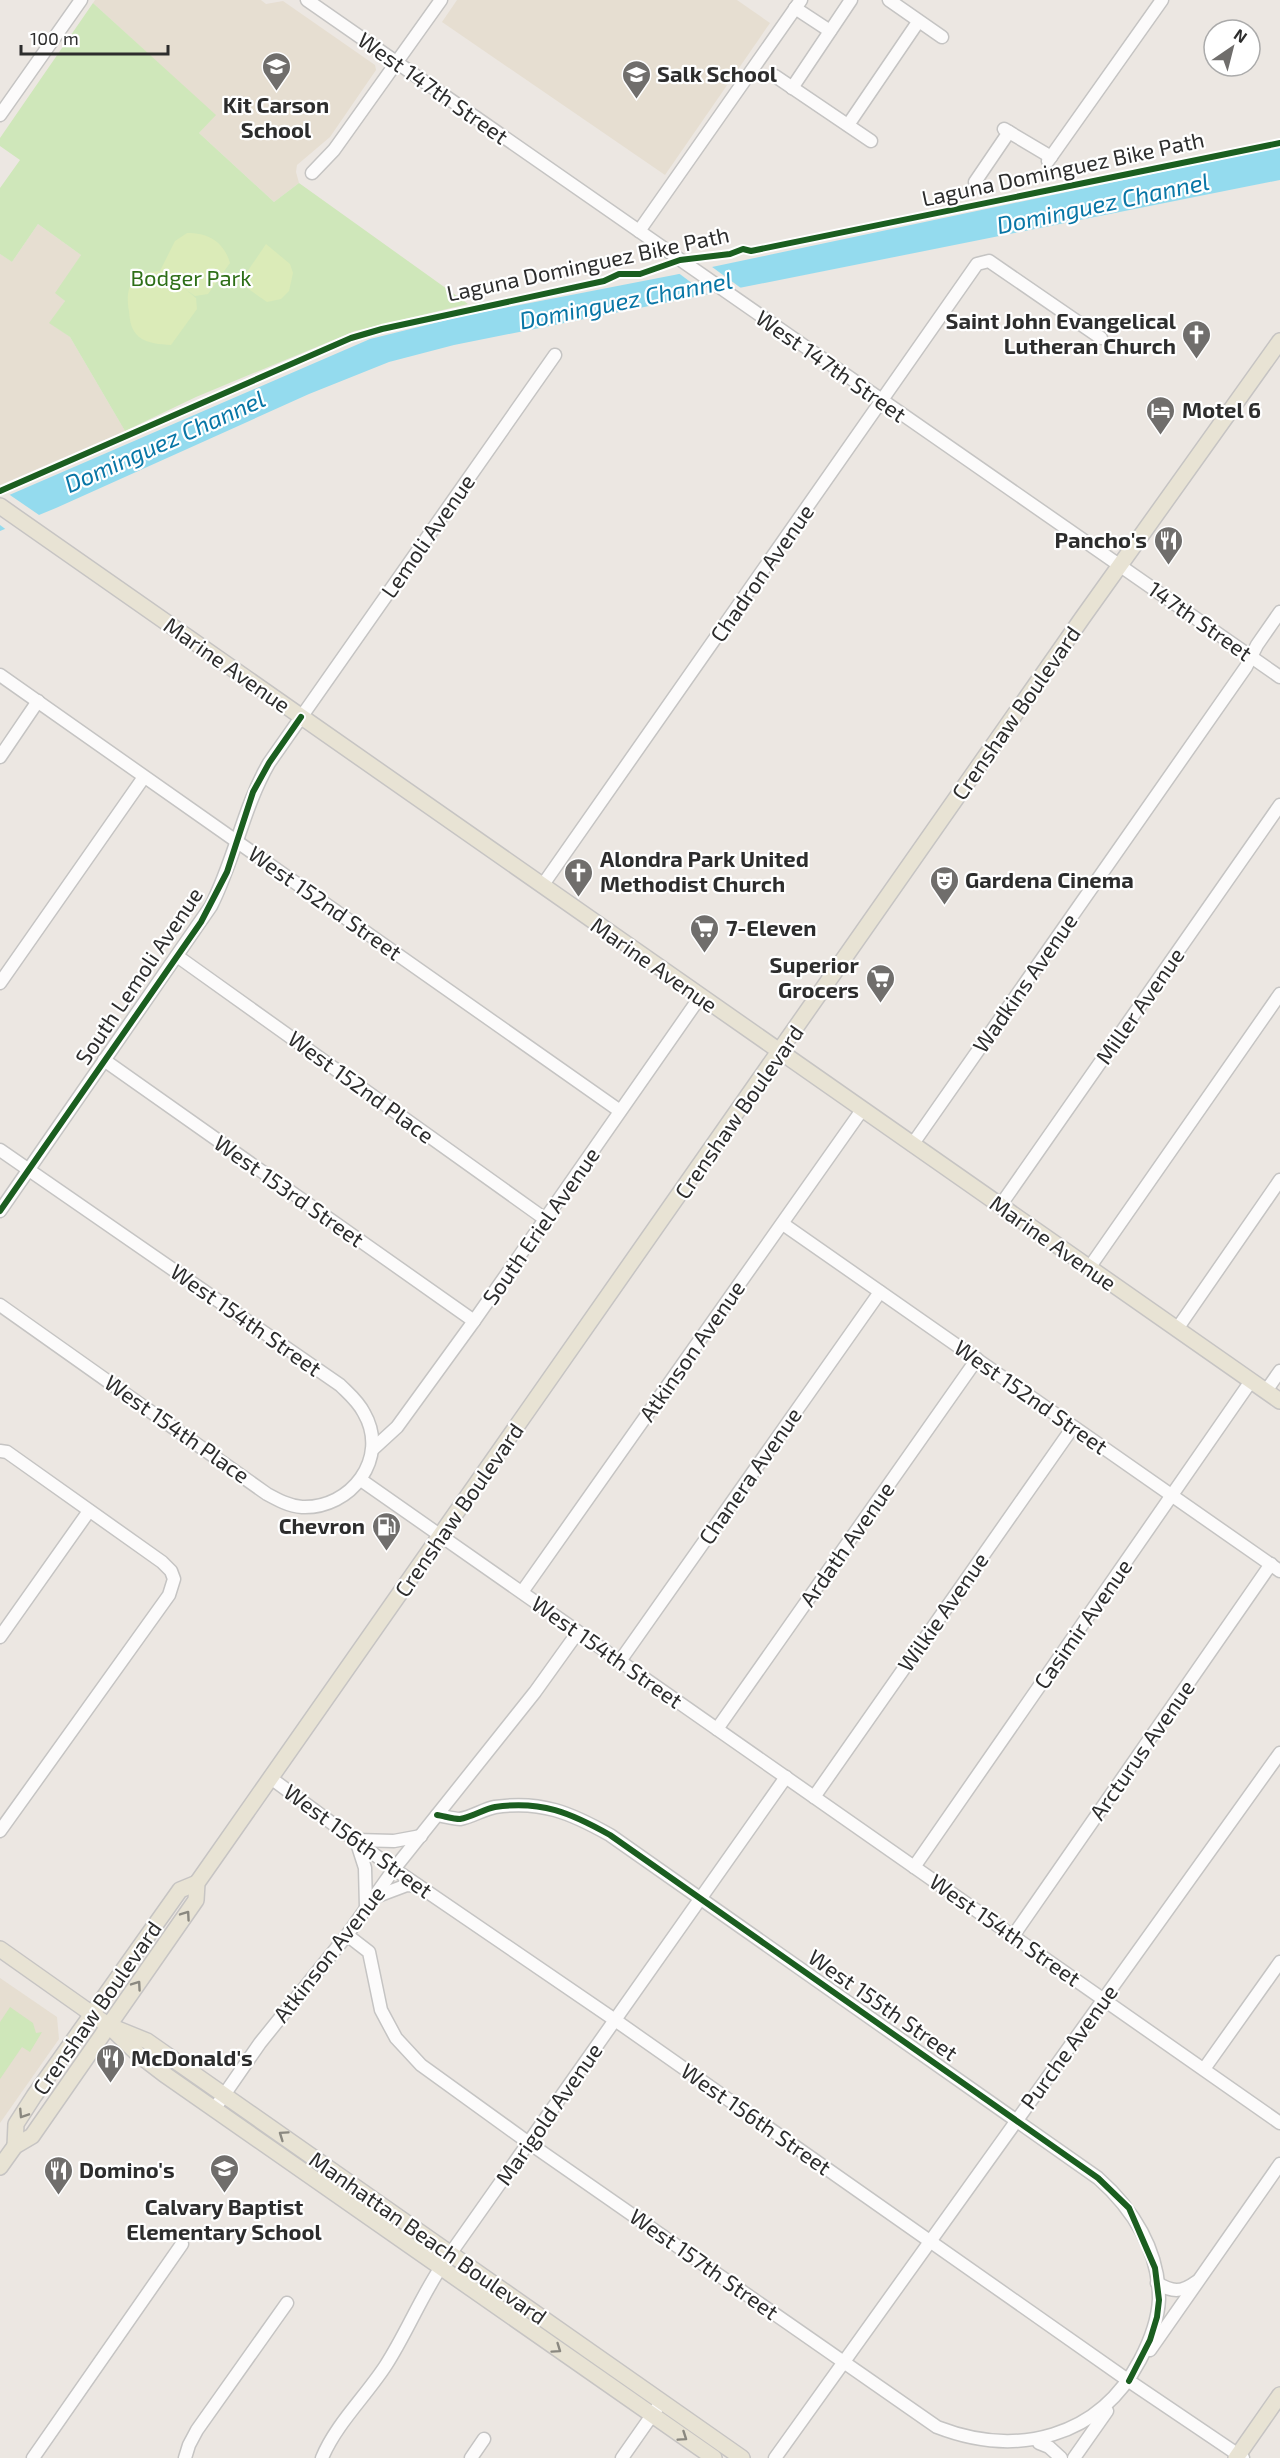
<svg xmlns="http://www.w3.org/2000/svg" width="1280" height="2458" viewBox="0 0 1280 2458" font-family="'Exo 2',sans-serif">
<rect width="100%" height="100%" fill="#ece7e2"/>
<g fill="#e6ded1">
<path d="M95 0H261L266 4 283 1 375 65 376 70 330 137 297 165 296 172 299 183 274 202 199 133 215 115 93 3Z"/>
<path d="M457 0H737L770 23 665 175 442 22Z"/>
<path d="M38 224 81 255 56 293 65 301 50 323 70 337 125 431 0 485V254L12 262Z"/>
<path d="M0 1978 57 2017 59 2039 0 2123Z"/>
</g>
<g fill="#cfe7ba">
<path d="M93 3 216 115 199 133 274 202 299 183 468 304 355 331 196 397 125 431 70 337 49 323 65 301 55 293 81 255 38 224 12 262 0 254V188L20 160 0 146V138Z"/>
<path d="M10 2007 33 2023 36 2033 42 2032 30 2052 22 2047 0 2079V2022Z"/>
</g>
<g fill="#dbebb8">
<path d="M187 233C209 233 224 242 230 263L208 294 195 296 185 289 196 298 197 309 171 345C160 344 148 344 139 337 131 330 130 322 129 311 124 285 134 273 160 271L175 241Z"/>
<path d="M266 244 290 264 293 273 289 291 281 299 267 302 244 286 243 278Z"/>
</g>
<path fill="#94dbee" d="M1280 147V180L454 345 389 362 309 394 56 508 0 531V499L370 339 463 316 674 275Z"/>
<g fill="#ece7e2">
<path d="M708 264 745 291 712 298 677 272Z"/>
<path d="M7 493 42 517 8 531 0 525V496Z"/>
</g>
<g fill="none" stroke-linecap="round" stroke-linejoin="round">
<defs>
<g id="minor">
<path d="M307 0 1280 677"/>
<path d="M889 0 942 37"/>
<path d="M795 8 830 31"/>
<path d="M775 76 871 141"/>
<path d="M792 88 851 0"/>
<path d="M0 115 81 0"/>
<path d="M848 125 918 22"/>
<path d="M1004 129 1051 157"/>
<path d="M1048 161 1162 0"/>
<path d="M312 173 334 150 441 0"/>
<path d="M975 182 1009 132"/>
<path d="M639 231 801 0"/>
<path d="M0 675 620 1111"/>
<path d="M0 757 38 701"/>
<path d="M542 886 977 264 989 261 1101 338"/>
<path d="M177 956 545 1219"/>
<path d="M0 983 144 777"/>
<path d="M104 1060 474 1321"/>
<path d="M912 1145 1246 667 1257 645 1280 612"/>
<path d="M0 1150 340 1385C349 1394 358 1401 364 1413 390 1458 351 1509 302 1507 289 1506 278 1500 267 1494L0 1305"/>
<path d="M1000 1206 1280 805"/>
<path d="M0 1211 211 906C235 859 243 808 269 763L555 355"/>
<path d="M783 1224 1280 1571"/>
<path d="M1089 1268 1280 994"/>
<path d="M1177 1329 1280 1180"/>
<path d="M1266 1391 1280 1371"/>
<path d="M373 1449 397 1427 474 1321 700 997"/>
<path d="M0 1451 7 1452 162 1562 171 1571 174 1579 169 1595 0 1831"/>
<path d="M361 1480 1280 2123"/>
<path d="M522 1592 862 1110"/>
<path d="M0 1637 89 1511"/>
<path d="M620 1661 880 1292"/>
<path d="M717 1729 977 1359"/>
<path d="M272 1779 394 1869 615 2020 1129 2381 1243 2458"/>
<path d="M814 1797 1073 1427"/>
<path d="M914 1867 1251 1381"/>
<path d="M375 1897 407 1885 418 1886"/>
<path d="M366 1907 365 1868 356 1840 394 1841 421 1836"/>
<path d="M347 1935 369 1952 381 2010 396 2038 421 2065 529 2143 937 2427C1017 2458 1099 2438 1140 2360 1150 2341 1158 2321 1159 2299 1159 2250 1133 2209 1098 2178L610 1835C571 1813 541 1800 495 1807 484 1809 472 1817 460 1819 453 1819 444 1816 437 1815"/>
<path d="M1013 1936 1271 1564"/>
<path d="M1204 2069 1280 1962"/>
<path d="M215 2108 260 2043 347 1935 394 1869 535 1692 578 1632"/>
<path d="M1157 2283C1172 2292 1181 2293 1196 2282"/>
<path d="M1150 2350 1280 2164"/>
<path d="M1039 2443 1049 2447 1061 2458"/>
<path d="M33 2458 182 2244"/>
<path d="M185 2458 189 2445 197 2430 287 2303"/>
<path d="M322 2458C336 2424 366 2396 386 2365 406 2334 420 2299 441 2267L786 1777"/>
<path d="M471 2458 484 2439"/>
<path d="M622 2458 657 2408"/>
<path d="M775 2458 1280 1753"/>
<path d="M1074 2458 1107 2411"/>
</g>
<g id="major">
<path d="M0 506 1280 1401"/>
<path d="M0 1949 109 2026 138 2054 164 2074 714 2458"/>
<path d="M115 2028 147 2041 742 2458"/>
<path d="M15 2146 16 2124 34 2096 180 1890 197 1883"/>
<path d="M0 2167 15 2146 32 2136 196 1900 197 1883 1083 617 1280 341"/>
<path d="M1236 2458 1280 2395"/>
</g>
</defs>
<use href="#minor" stroke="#c5c4c3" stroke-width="15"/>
<use href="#major" stroke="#c6c4c3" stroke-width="18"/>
<use href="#minor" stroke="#fcfbfb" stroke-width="12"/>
<use href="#major" stroke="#e8e3d4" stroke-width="15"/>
<defs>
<g id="cycleway">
<path d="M0 491 351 338 382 329 604 281 619 274H640L680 260 730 254 743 249 751 251 1280 143"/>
<path d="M0 1211 201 922 227 872 253 792 269 763 301 717"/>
<path d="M437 1815C444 1816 453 1819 460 1819 472 1817 484 1809 495 1807 541 1800 571 1813 610 1835L1098 2178 1129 2208 1155 2268 1159 2300 1157 2317 1150 2340 1129 2381"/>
</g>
</defs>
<use href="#cycleway" stroke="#fff" stroke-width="10"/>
<use href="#cycleway" stroke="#1b5e20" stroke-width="6"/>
</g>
<defs><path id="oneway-chevron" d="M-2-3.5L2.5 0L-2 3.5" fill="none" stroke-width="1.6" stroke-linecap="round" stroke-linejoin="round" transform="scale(1.5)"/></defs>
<g stroke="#8a8880">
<use href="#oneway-chevron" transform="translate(186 1915) rotate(-55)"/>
<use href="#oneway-chevron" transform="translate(137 1985) rotate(-55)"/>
<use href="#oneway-chevron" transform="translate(23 2114) rotate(123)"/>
<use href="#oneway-chevron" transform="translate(283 2135) rotate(-145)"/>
<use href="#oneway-chevron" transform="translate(557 2349) rotate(35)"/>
<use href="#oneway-chevron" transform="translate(683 2437) rotate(34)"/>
</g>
<defs>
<symbol id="school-pin" viewBox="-11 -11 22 30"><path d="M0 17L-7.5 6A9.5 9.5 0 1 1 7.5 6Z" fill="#706e6c" stroke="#fff"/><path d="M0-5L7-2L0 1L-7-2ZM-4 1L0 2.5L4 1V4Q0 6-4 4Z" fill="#fff"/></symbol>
<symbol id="church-pin" viewBox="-11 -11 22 30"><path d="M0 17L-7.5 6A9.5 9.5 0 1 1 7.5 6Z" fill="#706e6c" stroke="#fff"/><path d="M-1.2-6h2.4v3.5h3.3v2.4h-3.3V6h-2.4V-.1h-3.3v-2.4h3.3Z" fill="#fff"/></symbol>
<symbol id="hotel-pin" viewBox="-11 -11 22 30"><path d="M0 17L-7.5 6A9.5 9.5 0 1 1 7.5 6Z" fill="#706e6c" stroke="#fff"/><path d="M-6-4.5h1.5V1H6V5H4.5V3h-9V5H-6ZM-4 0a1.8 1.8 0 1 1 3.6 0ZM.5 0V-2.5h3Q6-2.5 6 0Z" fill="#fff"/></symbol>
<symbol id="restaurant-pin" viewBox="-11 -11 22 30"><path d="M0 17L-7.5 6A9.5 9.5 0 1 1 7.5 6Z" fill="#706e6c" stroke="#fff"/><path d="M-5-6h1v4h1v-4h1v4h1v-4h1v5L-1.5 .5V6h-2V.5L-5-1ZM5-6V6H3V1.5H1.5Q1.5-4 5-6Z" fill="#fff"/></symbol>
<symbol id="theatre-pin" viewBox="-11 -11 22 30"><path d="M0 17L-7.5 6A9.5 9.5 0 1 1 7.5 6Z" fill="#706e6c" stroke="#fff"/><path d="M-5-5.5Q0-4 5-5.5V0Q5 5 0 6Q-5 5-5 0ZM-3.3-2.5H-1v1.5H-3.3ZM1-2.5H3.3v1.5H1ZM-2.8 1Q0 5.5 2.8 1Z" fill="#fff"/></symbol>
<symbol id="supermarket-pin" viewBox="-11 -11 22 30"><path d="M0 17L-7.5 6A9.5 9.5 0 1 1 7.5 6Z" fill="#706e6c" stroke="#fff"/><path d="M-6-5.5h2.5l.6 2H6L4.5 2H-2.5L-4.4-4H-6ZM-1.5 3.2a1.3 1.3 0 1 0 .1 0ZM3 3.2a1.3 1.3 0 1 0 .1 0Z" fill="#fff"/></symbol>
<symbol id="fuel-pin" viewBox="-11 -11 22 30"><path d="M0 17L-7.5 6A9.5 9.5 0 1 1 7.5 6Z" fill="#706e6c" stroke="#fff"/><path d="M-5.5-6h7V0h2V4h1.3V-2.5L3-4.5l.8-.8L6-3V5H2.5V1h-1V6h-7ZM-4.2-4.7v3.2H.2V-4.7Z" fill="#fff"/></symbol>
</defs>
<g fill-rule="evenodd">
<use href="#school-pin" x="260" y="50" width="33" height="45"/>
<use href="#school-pin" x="620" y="58" width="33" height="45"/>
<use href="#church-pin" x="1180" y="318" width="33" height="45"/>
<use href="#hotel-pin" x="1144" y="394" width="33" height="45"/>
<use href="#restaurant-pin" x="1152" y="524" width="33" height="45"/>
<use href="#church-pin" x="562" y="856" width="33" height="45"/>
<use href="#theatre-pin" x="928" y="864" width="33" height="45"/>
<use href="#supermarket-pin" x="688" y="912" width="33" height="45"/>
<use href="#supermarket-pin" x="864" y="962" width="33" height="45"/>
<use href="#fuel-pin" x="370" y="1510" width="33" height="45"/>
<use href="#restaurant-pin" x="94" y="2042" width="33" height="45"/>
<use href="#school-pin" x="208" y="2152" width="33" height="45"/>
<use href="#restaurant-pin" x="42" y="2154" width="33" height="45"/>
</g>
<g text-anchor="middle" stroke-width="4.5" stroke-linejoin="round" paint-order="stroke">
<g font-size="22" font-weight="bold" fill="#2d2d2d" stroke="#fff" text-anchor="start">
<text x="657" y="82">Salk School</text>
<text x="276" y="113" text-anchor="middle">Kit Carson<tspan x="276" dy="25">School</tspan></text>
<text x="1176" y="329" text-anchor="end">Saint John Evangelical<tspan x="1176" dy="25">Lutheran Church</tspan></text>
<text x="1182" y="418">Motel 6</text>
<text x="1147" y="548" text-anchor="end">Pancho's</text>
<text x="600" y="867">Alondra Park United<tspan x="600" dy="25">Methodist Church</tspan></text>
<text x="965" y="888">Gardena Cinema</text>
<text x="726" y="936">7-Eleven</text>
<text x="859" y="973" text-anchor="end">Superior<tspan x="859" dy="25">Grocers</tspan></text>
<text x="365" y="1534" text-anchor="end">Chevron</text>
<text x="131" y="2066">McDonald's</text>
<text x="79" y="2178">Domino's</text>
<text x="224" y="2215" text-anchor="middle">Calvary Baptist<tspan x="224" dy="25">Elementary School</tspan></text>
</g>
<g font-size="22" fill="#2d2d2d" stroke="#fff">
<text transform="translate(433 88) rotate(35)" y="8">West 147th Street</text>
<text transform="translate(1063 169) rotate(-12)" y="8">Laguna Dominguez Bike Path</text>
<text transform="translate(588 264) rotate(-12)" y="8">Laguna Dominguez Bike Path</text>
<text transform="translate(831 366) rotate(35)" y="8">West 147th Street</text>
<text transform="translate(428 536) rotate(-55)" y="8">Lemoli Avenue</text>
<text transform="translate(762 573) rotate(-55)" y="8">Chadron Avenue</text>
<text transform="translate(1200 621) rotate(35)" y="8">147th Street</text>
<text transform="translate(227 665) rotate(35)" y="8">Marine Avenue</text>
<text transform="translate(1016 713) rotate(-55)" y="8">Crenshaw Boulevard</text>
<text transform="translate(325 903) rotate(35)" y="8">West 152nd Street</text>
<text transform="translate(654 965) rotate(35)" y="8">Marine Avenue</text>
<text transform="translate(139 976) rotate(-56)" y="8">South Lemoli Avenue</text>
<text transform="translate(1025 983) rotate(-55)" y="8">Wadkins Avenue</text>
<text transform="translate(1140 1006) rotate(-55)" y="8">Miller Avenue</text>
<text transform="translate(361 1087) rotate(36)" y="8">West 152nd Place</text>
<text transform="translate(739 1112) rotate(-55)" y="8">Crenshaw Boulevard</text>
<text transform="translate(289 1191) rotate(35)" y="8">West 153rd Street</text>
<text transform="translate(541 1226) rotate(-55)" y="8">South Eriel Avenue</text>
<text transform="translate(1053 1243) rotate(35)" y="8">Marine Avenue</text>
<text transform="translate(246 1320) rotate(35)" y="8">West 154th Street</text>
<text transform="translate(692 1351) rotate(-55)" y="8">Atkinson Avenue</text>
<text transform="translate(1031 1397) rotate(35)" y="8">West 152nd Street</text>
<text transform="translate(177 1429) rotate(35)" y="8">West 154th Place</text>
<text transform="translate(750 1476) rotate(-55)" y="8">Chanera Avenue</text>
<text transform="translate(459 1510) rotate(-55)" y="8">Crenshaw Boulevard</text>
<text transform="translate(847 1544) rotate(-55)" y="8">Ardath Avenue</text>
<text transform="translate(943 1612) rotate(-55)" y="8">Wilkie Avenue</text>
<text transform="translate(1083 1624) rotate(-55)" y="8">Casimir Avenue</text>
<text transform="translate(607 1652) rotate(35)" y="8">West 154th Street</text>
<text transform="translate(1142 1750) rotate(-55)" y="8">Arcturus Avenue</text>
<text transform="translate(358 1841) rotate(36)" y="8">West 156th Street</text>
<text transform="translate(1005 1930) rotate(35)" y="8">West 154th Street</text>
<text transform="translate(329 1954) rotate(-52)" y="8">Atkinson Avenue</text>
<text transform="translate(883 2005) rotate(35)" y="8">West 155th Street</text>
<text transform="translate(97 2008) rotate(-55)" y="8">Crenshaw Boulevard</text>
<text transform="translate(1069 2047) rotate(-54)" y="8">Purche Avenue</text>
<text transform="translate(549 2114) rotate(-55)" y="8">Marigold Avenue</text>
<text transform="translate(756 2119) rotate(35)" y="8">West 156th Street</text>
<text transform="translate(428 2238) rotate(35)" y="8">Manhattan Beach Boulevard</text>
<text transform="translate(704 2264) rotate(35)" y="8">West 157th Street</text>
</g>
<g font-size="22" fill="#2e6f18" stroke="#fff">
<text x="191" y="286">Bodger Park</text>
</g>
<g font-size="24" font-style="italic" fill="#0876a6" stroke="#fff">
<text transform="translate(1103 204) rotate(-12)" y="8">Dominguez Channel</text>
<text transform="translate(626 301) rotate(-11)" y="8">Dominguez Channel</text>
<text transform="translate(165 442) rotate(-24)" y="8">Dominguez Channel</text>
</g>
</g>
<g transform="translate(1232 48) rotate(35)"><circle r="28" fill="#ffffff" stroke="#ababab" stroke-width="1.5"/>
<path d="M0-4.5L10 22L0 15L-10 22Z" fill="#706e6c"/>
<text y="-9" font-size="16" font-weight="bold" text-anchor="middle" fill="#2d2d2d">N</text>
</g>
<path d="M21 45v9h147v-9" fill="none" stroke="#2d2d2d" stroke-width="3"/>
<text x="30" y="45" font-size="18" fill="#2d2d2d" stroke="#ffffff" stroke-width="4.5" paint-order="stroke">100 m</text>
</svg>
